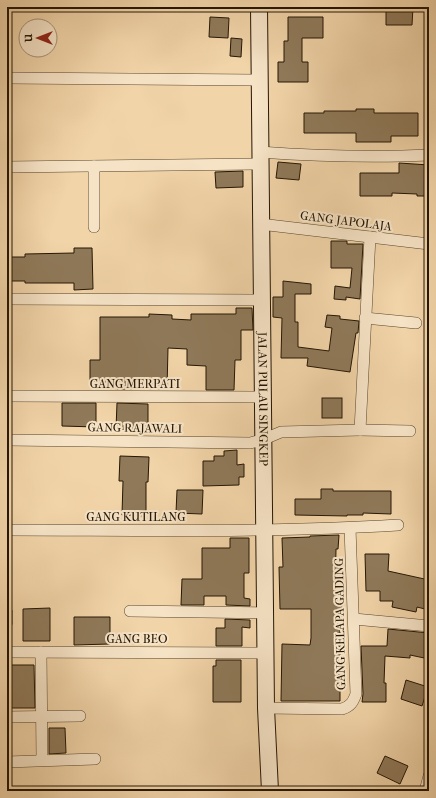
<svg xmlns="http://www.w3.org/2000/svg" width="436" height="798" viewBox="0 0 436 798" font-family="'IM FELL French Canon',serif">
<rect width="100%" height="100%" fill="#f1d4a8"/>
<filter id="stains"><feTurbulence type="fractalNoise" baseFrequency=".005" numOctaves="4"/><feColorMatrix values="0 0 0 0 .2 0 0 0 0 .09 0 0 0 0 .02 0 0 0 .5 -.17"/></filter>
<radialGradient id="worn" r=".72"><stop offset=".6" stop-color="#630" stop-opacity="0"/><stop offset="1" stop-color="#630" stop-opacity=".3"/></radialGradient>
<g fill="#8f7959" stroke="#241604">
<path d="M386 7H413L412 25H386Z"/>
<path d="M210 17 229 18 228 38 209 37Z"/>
<path d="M288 17H323V38H302V62H308V82H278V62H284V41H288Z"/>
<path d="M231 38 242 39 241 57 230 56Z"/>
<path d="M356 109H374V113H418V136H391V142H356V133H304V113H324V111H356Z"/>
<path d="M278 162 301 164 299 180 276 178Z"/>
<path d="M399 163 429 165V196H417V194L392 193V196H360V173H399Z"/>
<path d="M243 171V187L216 188 215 172Z"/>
<path d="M331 241H347V244H363L360 299 346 297V300L334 299 335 286 350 288 352 268H331Z"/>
<path d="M74 248H92L93 289 74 290V283H25V281H7V257H25V254L74 253Z"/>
<path d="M283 281 311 284V294H295V322H298V347L329 351 332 328 325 327 327 315 340 316V319L359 321 358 333H356L350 372 307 366 308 358H281L282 318 273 317V297H283Z"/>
<path d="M236 308H252L253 330H241V360H235L234 390H206V366L187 365V349L168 348 167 389H117V382H90V360H100V317H149V314L172 315V319L191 320V314H236Z"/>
<rect x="322" y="398" width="20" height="20"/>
<path d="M62 403H96V427L62 426Z"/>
<path d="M117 403 148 404V430L116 429Z"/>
<path d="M237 450V465L244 464V477H239V485L203 486V461H214V456H224V451Z"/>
<path d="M120 456 149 457 148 482H146V516L122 515 123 481H119Z"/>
<path d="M321 489H333V491H391V514L363 513V515H347V516L295 515V499H321Z"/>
<path d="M177 490H203L202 514 176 513Z"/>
<path d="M339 535 338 549H336L335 594H342V624H340V701H281L282 644 310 645 311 638V609H280L279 567H283L282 538 310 537V536Z"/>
<path d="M230 538H249V573H244V598L250 599V606L226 605V596H204V605H181L182 579H202V548H230Z"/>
<path d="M365 554H389L388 571 429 580V610L417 607 416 612 392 607 393 601H380V591H366Z"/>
<path d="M50 608V641H23V609Z"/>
<path d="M74 617H110V644L74 645Z"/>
<path d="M225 619 250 620V628L242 627V646H216V628H225Z"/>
<path d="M388 629 429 633V659L410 655V658L385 656 384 683H386V702H362L363 694 361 646H387Z"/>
<path d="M216 660H241V702H213V666H216Z"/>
<path d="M10 665H34L35 708H11Z"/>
<path d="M406 680 428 687 422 706 401 699Z"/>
<path d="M49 728H65L66 753 49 754Z"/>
<path d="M385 756 408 766 400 784 377 773Z"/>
</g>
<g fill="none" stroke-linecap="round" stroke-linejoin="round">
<defs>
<g id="street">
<path d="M7 78 259 80"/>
<path d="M259 152C316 156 372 158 429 155"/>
<path d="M94 166V227"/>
<path d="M7 167 260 164"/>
<path d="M260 224 429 244"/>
<path d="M7 299 262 300"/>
<path d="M365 318 416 323"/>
<path d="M7 396 263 397"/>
<path d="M360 430 410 431"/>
<path d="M7 440 250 443 262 440 281 432 360 430 370 237"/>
<path d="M7 530C137 530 268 533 398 525"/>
<path d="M130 611 266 613"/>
<path d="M7 613V622"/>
<path d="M354 619 429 626"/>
<path d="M7 652 266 653"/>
<path d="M41 652 42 760"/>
<path d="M266 708 342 709C351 706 353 702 356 694L350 528"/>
<path d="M7 717 80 716"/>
<path d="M7 762 95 759"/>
<path d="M425 791 429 776"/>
</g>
<g id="secondary">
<path id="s1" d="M259 7 266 708 270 791"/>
</g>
</defs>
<use href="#street" stroke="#57462d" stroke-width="12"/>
<use href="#secondary" stroke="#241604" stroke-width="18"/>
<use href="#street" stroke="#f6e3c6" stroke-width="11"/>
<use href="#secondary" stroke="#f6e3c6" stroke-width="16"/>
</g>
<g text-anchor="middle" stroke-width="4" stroke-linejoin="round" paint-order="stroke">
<g font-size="12" fill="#241604" stroke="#f6e3c6">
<text transform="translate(346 221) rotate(7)" y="4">GANG JAPOLAJA</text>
<text x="135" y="388">GANG MERPATI</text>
<text dy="4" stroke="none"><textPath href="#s1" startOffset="392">JALAN PULAU SINGKEP</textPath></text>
<text transform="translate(135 428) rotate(1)" y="4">GANG RAJAWALI</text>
<text x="136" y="521">GANG KUTILANG</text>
<text transform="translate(340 624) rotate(-91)" y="4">GANG KELAPA GADING</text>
<text x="137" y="643">GANG BEO</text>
</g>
</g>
<rect width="436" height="798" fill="none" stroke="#f1d4a8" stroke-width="24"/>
<rect x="8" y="8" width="420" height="782" fill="none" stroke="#241604" stroke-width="2"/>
<rect x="12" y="12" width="412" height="774" fill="none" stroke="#241604"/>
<g transform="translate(38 38) rotate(270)"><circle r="19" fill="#f6e3c6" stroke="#a29178"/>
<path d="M0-3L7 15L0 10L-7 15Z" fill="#8f2418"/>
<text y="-6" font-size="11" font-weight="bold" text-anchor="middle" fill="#241604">U</text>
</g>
<rect width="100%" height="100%" filter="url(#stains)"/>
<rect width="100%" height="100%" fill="url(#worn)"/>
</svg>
